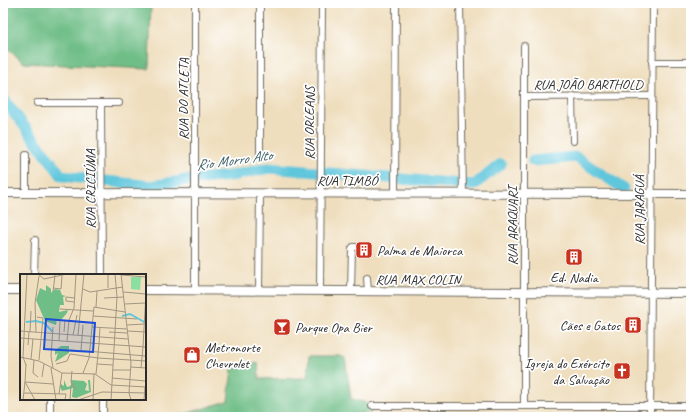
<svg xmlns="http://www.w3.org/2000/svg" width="694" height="420" viewBox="0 0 694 420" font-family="Caveat,sans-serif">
<rect width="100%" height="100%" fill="#fff"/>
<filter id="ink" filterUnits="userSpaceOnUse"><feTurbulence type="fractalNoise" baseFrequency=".025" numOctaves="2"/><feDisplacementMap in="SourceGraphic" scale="8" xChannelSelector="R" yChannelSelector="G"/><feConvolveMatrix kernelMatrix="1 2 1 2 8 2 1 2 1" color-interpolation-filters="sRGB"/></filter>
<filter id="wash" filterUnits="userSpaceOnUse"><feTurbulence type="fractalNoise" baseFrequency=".012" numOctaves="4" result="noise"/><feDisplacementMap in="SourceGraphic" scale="16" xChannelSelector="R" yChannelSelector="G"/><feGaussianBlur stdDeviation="0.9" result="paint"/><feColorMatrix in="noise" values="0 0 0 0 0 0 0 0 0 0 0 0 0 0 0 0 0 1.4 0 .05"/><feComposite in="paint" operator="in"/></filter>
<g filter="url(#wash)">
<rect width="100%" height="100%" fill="#efdebd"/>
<g fill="#70be87" stroke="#4e7459">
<path d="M3 3H151L149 69 24 63 3 44Z"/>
<path d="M309 356H340L345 358 351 399 371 404V413H361L360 417H175L228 401 232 369 258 363 259 379 307 378Z"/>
</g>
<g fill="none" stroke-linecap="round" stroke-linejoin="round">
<g stroke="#5fc6dc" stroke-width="11">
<path d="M3 98 62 176 151 186 187 180 230 176 269 168 474 185 501 164"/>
<path d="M533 161 576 157 624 189"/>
</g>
</g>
</g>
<g filter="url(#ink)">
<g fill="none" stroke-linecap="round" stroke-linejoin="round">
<defs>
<g id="minor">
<path d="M195 3V291"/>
<path d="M460 3 463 194"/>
<path d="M652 62H691"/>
<path d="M572 96 573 141"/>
<path d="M524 97 652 96"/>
<path d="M37 103H119"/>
<path d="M101 103 102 275"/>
<path d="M260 158V3"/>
<path d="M26 193V155"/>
<path d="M395 193 396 3"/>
<path d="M34 275 35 240"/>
<path d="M367 278 368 291"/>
<path d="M259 291 260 193"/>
<path d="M320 291 322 3"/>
<path d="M351 291 352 249 353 247H356"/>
<path d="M103 399V417"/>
<path d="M372 406H691"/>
<path d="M524 406V46"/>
<path d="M50 417V399"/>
<path d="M650 417 653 3"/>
</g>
<g id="major">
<path d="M3 193 691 194"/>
<path d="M3 290H21"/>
<path d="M145 290 691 293"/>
</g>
</defs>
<use href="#minor" stroke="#706a5e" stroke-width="8"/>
<use href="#major" stroke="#706a5e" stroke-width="10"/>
<use href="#minor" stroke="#fff" stroke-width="6"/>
<use href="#major" stroke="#fff" stroke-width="8"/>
</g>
</g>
<defs>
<symbol id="building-square" viewBox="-11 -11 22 22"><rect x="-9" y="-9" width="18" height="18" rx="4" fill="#c8321e" stroke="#fff"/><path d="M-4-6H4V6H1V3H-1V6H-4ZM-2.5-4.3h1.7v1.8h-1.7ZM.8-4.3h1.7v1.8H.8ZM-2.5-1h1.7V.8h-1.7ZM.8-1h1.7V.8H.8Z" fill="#fff"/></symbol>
<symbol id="bar-square" viewBox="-11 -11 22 22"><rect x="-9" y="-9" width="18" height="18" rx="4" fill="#c8321e" stroke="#fff"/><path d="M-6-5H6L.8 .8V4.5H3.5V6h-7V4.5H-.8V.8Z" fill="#fff"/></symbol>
<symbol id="shop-square" viewBox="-11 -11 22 22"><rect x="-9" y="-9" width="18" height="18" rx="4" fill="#c8321e" stroke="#fff"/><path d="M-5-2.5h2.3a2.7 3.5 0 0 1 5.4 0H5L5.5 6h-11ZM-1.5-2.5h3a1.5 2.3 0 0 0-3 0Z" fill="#fff"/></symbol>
<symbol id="church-square" viewBox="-11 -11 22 22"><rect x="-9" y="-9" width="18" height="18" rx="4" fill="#c8321e" stroke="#fff"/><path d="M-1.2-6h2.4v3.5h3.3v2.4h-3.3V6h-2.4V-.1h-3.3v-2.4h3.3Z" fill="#fff"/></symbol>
</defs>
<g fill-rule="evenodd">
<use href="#building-square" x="354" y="240" width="20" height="20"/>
<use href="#building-square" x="564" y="247" width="20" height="20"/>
<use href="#building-square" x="623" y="315" width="20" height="20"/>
<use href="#bar-square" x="272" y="317" width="20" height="20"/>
<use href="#shop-square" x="182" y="345" width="20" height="20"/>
<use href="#church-square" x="612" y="361" width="20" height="20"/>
</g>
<g text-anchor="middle" stroke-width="3.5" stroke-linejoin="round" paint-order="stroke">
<g font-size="14" fill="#2b2b2b" stroke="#fff">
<text x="588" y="89">RUA JOÃO BARTHOLD</text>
<text transform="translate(183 99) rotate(-90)" y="5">RUA DO ATLETA</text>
<text transform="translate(309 123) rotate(-90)" y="5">RUA ORLEANS</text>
<text x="347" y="185">RUA TIMBÓ</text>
<text transform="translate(90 189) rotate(-90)" y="5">RUA CRICIÚMA</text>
<text transform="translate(639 210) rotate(-90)" y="5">RUA JARAGUÁ</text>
<text transform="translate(512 226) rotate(-90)" y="5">RUA ARAQUARI</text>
<text x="418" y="284">RUA MAX COLIN</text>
</g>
<g font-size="14" fill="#2b2b2b" stroke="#fff" text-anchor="start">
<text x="377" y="255">Palma de Maiorca</text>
<text x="574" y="282" text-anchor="middle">Ed. Nadia</text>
<text x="620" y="330" text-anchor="end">Cães e Gatos</text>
<text x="295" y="332">Parque Opa Bier</text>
<text x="205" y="352">Metronorte<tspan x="205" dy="16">Chevrolet</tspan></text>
<text x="609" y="368" text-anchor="end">Igreja do Exército<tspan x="609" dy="16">da Salvação</tspan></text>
</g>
<g font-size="15" font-style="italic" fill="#3d6169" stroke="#fff">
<text transform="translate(234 160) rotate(-8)" y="5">Rio Morro Alto</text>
</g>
</g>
<g transform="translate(20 274)">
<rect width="126" height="126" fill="#efdebd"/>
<path d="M111 3H121L120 16 111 15Z" fill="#8bdfa1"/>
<path d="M26 11 31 15V19L35 15 40 16 42 21 46 22 43 23 44 31H40L39 38 48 36 47 39 41 46 37 45 36 51 25 47 16 26 20 14 26 17ZM41 72H49V79L35 88 38 79 35 81V76ZM44 106 47 113 51 112V106L64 107 67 110 65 116 69 117 68 106H70L71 118 56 124 52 123 53 114 42 117 40 113 41 110 44 112Z" fill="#70be87"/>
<path fill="none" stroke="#5fc6dc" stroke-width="2" d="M102 42 110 40 126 49M6 48 16 47 24 49 33 58"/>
<path fill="none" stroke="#a19683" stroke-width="1" d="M18 0 24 5 47 0M101 0 111 89 109 119 111 126M102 1 126 3M33 14 41 15 42 2M88 14V0M63 15 70 18 103 13M33 18 35 1M103 18 126 20M84 24 104 23M54 28 46 27V23L55 24M105 30 125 29M76 33 77 17M40 35 73 37M73 42 117 45M17 43 23 44 19 86M107 51 124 50M33 53 31 82 33 94M72 53 107 55M0 57 108 65M107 57 126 58M10 58 11 37M16 58 15 29 19 2M44 58 45 46M89 58 107 59M53 61 57 41M58 61 64 0M0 64 126 73M39 67 40 46M47 67 49 46 54 34 56 0M79 70 80 53M8 71 9 58M123 73 126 18M50 76 78 78M61 76 63 51M78 78 126 82M0 83 19 87 42 99 75 100 91 111 126 113M78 84 126 87M11 85 13 65M14 86 13 99 18 103M6 90 5 108 15 126M36 90 47 87 50 80 78 84M77 90 93 91M6 91 3 83 7 0M111 93 126 94M31 94 36 126M121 94 123 73M93 96H110M52 97 51 108 57 116M63 99 69 84 74 33 105 38M76 100 79 70M22 103 24 90M92 104 126 107M4 119 46 120 45 126M39 120 42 99M3 126 5 108 33 110M50 126 51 111M58 126 82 118 126 119M73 126 74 100M91 126 97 23 95 0M124 126 125 113"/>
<path fill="#1d4ed8" fill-opacity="0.15" stroke="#1d4ed8" stroke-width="2" d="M26 45 75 49 73 78 24 75Z"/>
<rect width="126" height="126" fill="none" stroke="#2b2b2b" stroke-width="2"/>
</g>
<rect width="694" height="420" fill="none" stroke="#fff" stroke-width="16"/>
</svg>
